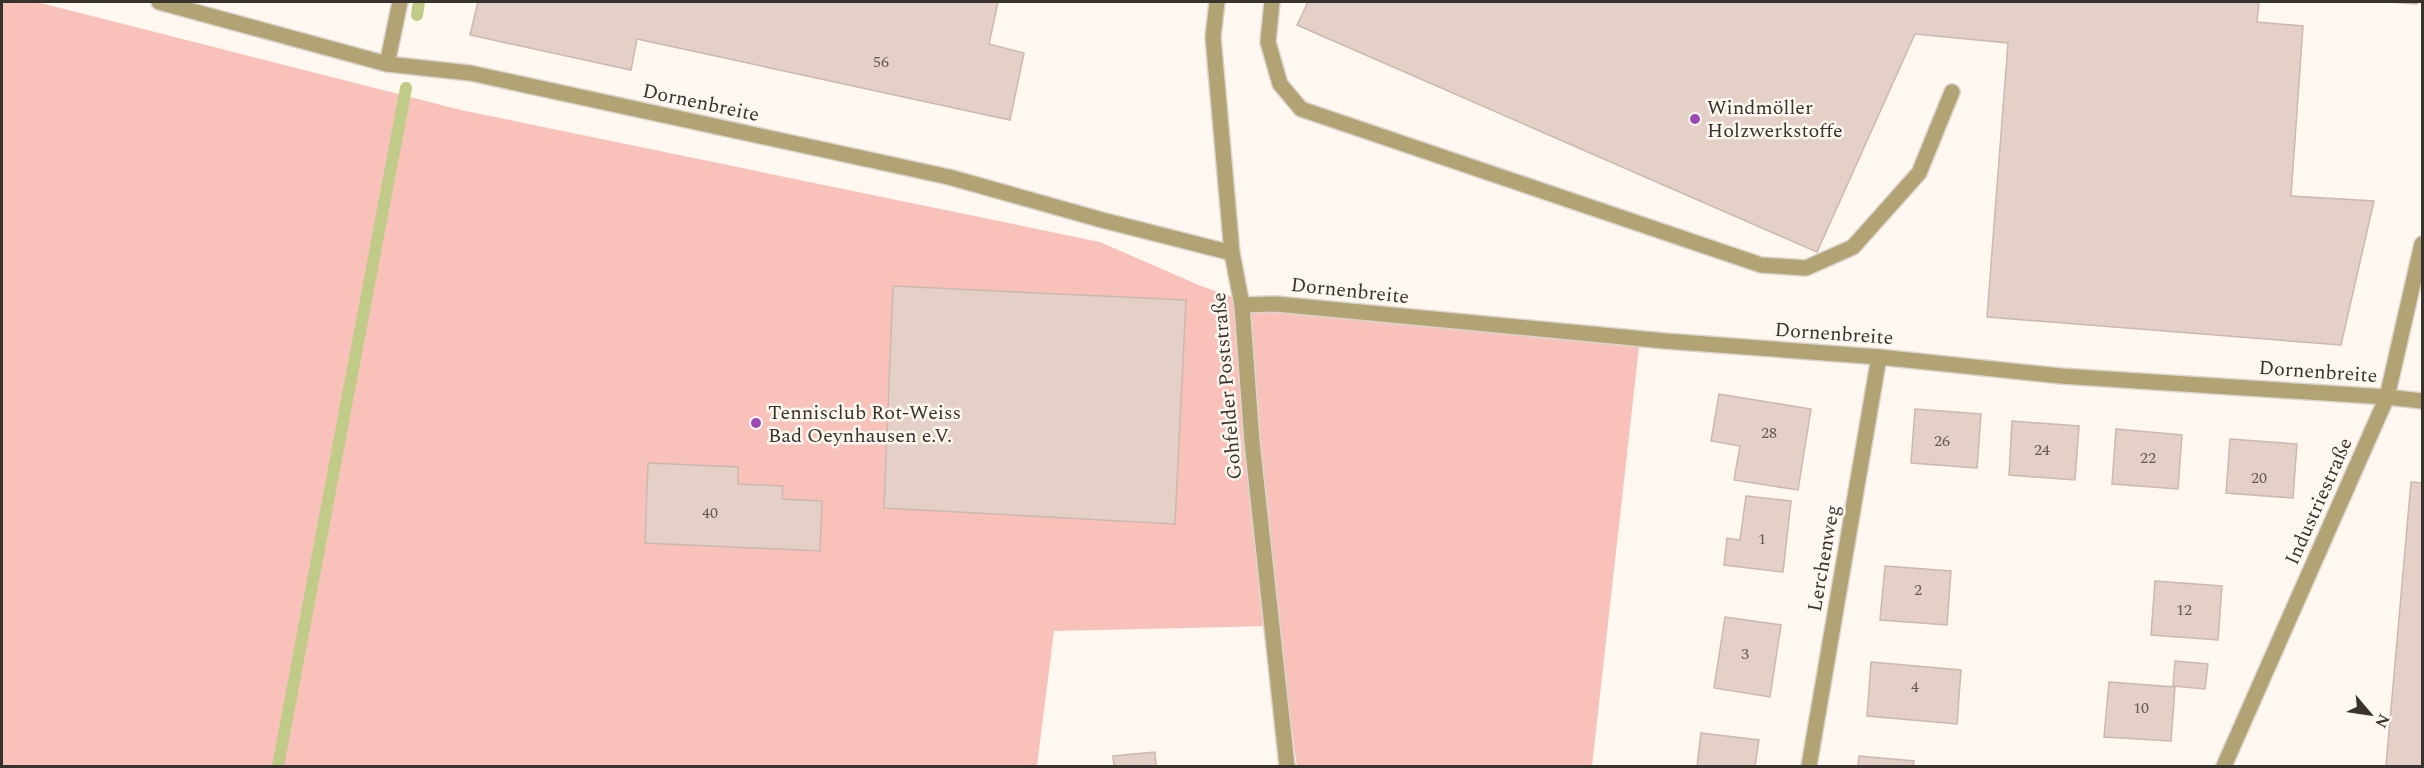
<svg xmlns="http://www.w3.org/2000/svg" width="2424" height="768" viewBox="0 0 2424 768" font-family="Spectral,serif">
<rect width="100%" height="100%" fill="#fef8f1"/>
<path fill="#f8c2bb" d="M2 2H37L461 110 1100 242 1201 286 1276 312 1639 347 1592 766H1297L1277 626 1054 631 1037 766H2Z"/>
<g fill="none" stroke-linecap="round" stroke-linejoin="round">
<g stroke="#c0cb88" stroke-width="12">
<path d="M417 15 419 2"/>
<path d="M278 766 406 88"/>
</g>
</g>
<g fill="#e4d0c6" stroke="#ccb8ae" stroke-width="1.5">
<path d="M478 2H998L989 44 1024 53 1010 120 637 39 631 70 470 35Z"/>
<path d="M1308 2H2259L2257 22 2303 26 2291 196 2374 201 2341 345 1987 317 2008 43 1915 34 1817 252 1297 25Z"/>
<path d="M2388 2H2417V4Z"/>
<path d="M893 286 1186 300 1175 524 884 508Z"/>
<path d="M1719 394 1811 409 1798 490 1734 480 1740 446 1711 441Z"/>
<path d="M1915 409 1981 414 1977 468 1911 463Z"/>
<path d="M2012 421 2079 426 2075 480 2009 475Z"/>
<path d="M2116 429 2182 435 2178 489 2112 484Z"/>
<path d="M2230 439 2297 444 2293 498 2226 493Z"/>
<path d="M648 463 738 467V484L783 486 782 499 822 501 820 551 645 543Z"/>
<path d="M2411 482 2422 483V766H2386Z"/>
<path d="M1746 496 1791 501 1783 572 1724 565 1727 538 1740 540Z"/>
<path d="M1885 566 1951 571 1947 625 1880 620Z"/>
<path d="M2155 581 2222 586 2218 640 2151 635Z"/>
<path d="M1725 617 1781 625 1770 697 1714 688Z"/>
<path d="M2175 661 2208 664 2205 689 2173 686Z"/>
<path d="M1871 662 1961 670 1957 724 1867 716Z"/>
<path d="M2109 682 2175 687 2171 741 2104 737Z"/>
<path d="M1701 733 1759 740 1755 766H1697Z"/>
<path d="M1155 752 1156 766H1114L1113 756Z"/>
<path d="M1859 756 1914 761 1913 766H1858Z"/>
</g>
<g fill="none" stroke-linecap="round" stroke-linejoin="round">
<defs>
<g id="service">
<path d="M1272 2 1268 42 1280 84 1301 109 1761 265 1806 268 1853 247 1919 173 1952 92"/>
<path d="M387 64 400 2"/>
</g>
<g id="minor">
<path d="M159 2 387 64 470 73 949 177 1102 220 1232 253"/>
<path d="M1217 2 1213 37 1232 253 1242 305 1252 442 1287 766"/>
<path d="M1242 305 1276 304 1665 341 1879 357 2061 376 2387 397 2422 401"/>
<path d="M1809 766 1879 357"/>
<path d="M2224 766 2387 397 2422 244"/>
</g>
</defs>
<use href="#service" stroke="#dbd5ce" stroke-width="18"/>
<use href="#minor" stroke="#dbd5ce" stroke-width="18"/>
<use href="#service" stroke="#b1a373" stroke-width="15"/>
<use href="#minor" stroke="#b1a373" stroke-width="15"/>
</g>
<g fill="#9e48b6" stroke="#fef8f1" stroke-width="2">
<circle cx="1695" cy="119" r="6"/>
<circle cx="756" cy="423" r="6"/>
</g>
<g text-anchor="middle" stroke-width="5" stroke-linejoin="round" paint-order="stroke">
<g font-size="16" fill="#645a53">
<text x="881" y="67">56</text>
<text x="1769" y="438">28</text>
<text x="1942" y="446">26</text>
<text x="2042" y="455">24</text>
<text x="2148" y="463">22</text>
<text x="2259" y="483">20</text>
<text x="710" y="518">40</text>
<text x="1762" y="544">1</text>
<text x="1918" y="595">2</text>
<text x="2184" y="615">12</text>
<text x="1745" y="659">3</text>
<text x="1915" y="692">4</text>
<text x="2141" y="713">10</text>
</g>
<g font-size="20" fill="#39332d" stroke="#fef8f1">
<text transform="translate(701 102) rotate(12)" y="7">Dornenbreite</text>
<text transform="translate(1350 290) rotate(6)" y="7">Dornenbreite</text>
<text transform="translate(1834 333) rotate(4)" y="7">Dornenbreite</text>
<text transform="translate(2318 371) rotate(4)" y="7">Dornenbreite</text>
<text transform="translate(1226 386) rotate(-95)" y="7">Gohfelder Poststraße</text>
<text transform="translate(2318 501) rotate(-66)" y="7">Industriestraße</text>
<text transform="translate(1823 558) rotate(-80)" y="7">Lerchenweg</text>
</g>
<g font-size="20" fill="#39332d" stroke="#fef8f1" text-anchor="start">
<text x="1707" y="114">Windmöller<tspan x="1707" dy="23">Holzwerkstoffe</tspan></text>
<text x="768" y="419">Tennisclub Rot-Weiss<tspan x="768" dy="23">Bad Oeynhausen e.V.</tspan></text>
</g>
</g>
<rect width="2424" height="768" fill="none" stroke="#39332d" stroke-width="6"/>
<g transform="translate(2370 714) rotate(119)" stroke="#fef8f1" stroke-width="4.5" paint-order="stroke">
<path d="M0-4.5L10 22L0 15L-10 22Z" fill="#39332d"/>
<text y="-9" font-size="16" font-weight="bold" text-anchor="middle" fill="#39332d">N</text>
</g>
</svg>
